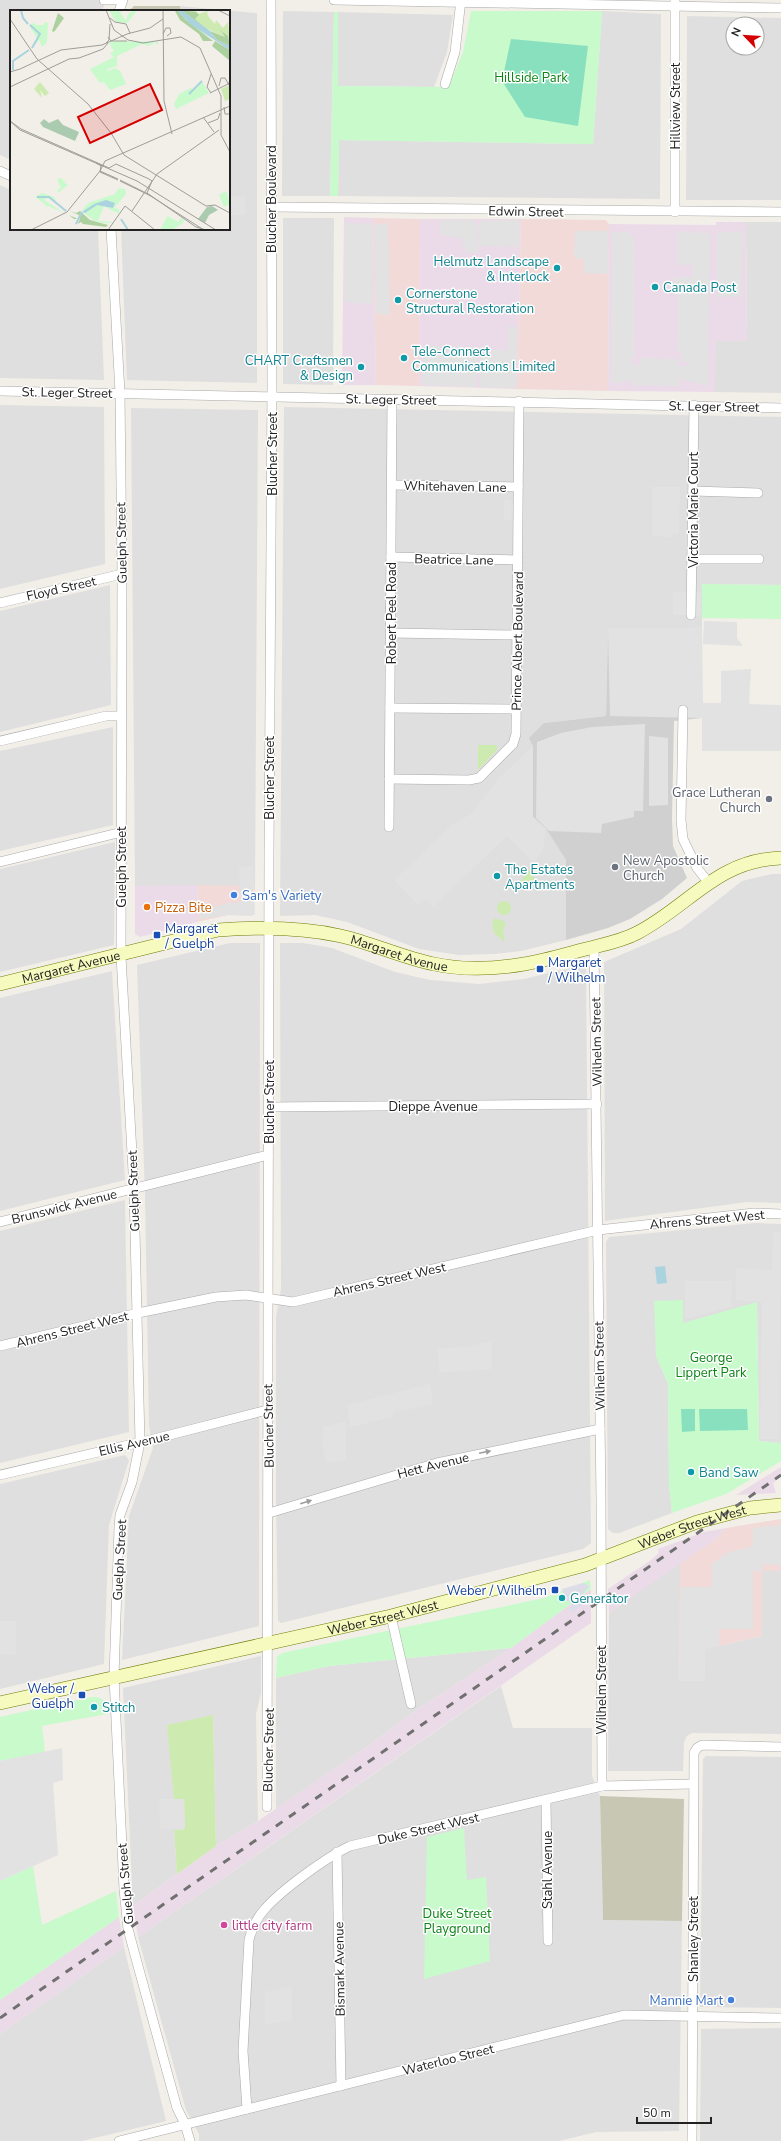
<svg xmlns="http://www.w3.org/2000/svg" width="781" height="2141" viewBox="0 0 781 2141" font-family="'Nunito Sans',sans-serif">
<rect width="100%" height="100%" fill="#f2efe9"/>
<g fill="#e0dfdf" fill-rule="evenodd">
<path d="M0 0H108L101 11H11V160L0 155Z"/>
<path d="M134 6H180L257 13V383L127 380 121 229H229V11H129Z"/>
<path d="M283 11 334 12 330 196H282Z"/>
<path d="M602 11 661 14 660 199 338 196 339 140 593 144Z"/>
<path d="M338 12 453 15 447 52 434 87 338 86Z"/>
<path d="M687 16 781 18V200H686ZM733 24H757V48H733Z"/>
<path d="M0 185 11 190V229H98L104 380 0 378Z"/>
<path d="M283 218H334L333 385 283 384Z"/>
<path d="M746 222H781V393L715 392V341H747Z"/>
<path d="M0 405 104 407 105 564 0 589Z"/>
<path d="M284 407 781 417V585L702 584V627L608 628 606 716 544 723 533 746V817L546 829 566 860V940L521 951 494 954 459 955 419 949 347 922 315 915 280 916Z"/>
<path d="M131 408 258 410 255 886H135Z"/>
<path d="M110 585 111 705 0 732V611Z"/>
<path d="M113 727V825L0 851V751Z"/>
<path d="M115 842 114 945 0 972V869Z"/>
<path d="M772 874H781V1203L747 1202 605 1221 604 962 681 929 742 881Z"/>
<path d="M230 943H260L259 1626 122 1660 129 1516 153 1448 149 1425 145 1195 137 965Z"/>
<path d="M280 943H303L332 948 395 972 430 980 479 984 524 979 586 964 591 1543 583 1549 281 1623 278 1621 276 1501V1317L281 1289Z"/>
<path d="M112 971 125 1180 0 1211V998Z"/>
<path d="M125 1200 129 1432 0 1463V1231Z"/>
<path d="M755 1223 781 1224V1443L759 1441 757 1302 656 1356 668 1384 669 1484 672 1513 619 1533H613L608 1529 606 1242 609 1237Z"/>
<path d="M125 1455 129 1460 109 1525 104 1664 0 1689V1484Z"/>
<path d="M680 1563 681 1587 704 1681 705 1649 762 1636V1571H781V1734L692 1733 687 1736 684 1742 683 1771H608L609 1613Z"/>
<path d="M511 1648 418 1709 371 1744 276 1809V1678L329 1666Z"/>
<path d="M261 1656V1693L256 1714 258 1821 216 1846 213 1715 174 1799H184L185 1829 174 1830 177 1874 133 1906 123 1688Z"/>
<path d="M501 1686 513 1728H592V1776L600 1796 603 1920 682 1921 679 2131 596 2132 559 2141H199V2134L186 2110 138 1937Z"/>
<path d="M706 1756 781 1757V2008L700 2007 703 1759Z"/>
<path d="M124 1947 166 2121 82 2141H0V2034Z"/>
<path d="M781 2028V2141H700L701 2029Z"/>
</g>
<g fill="#f2dad9">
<path d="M373 218 420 219 419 386 376 385Z"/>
<path d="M521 219 606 220 609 224 608 391 517 389Z"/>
<path d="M198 885 255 886 253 915H228L197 922Z"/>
<path d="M781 1519V1571H762V1636L705 1649 704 1681H678L680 1563 717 1538 726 1528Z"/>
</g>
<g fill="#ebdbe8">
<path d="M344 217 373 218 376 385H342Z"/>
<path d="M420 219H521L517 389 419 386Z"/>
<path d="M716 222H746L747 341H716L715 392 608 391 609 224 716 225Z"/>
<path d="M198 885 197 922 140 937 135 934V886Z"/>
<path d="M781 1467V1477L773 1483 776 1493 736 1495Z"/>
<path d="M726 1528 717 1538 609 1613 608 1589 651 1560 659 1553 658 1549 704 1532Z"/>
<path d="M591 1589V1623L138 1937 133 1906 216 1846 258 1821 371 1744 418 1709 511 1648Z"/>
<path d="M119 1917 124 1947 0 2034V2000Z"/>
</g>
<path fill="#d0d0d0" d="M702 627V718L674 721 672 819 673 846 687 878 662 899 630 919 608 928 566 940V860L546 829 533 817V746L529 738 544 723 606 716 608 628Z"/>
<g fill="#c7c7b4">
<path d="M134 6H180V11H129Z"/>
<path d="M600 1796 684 1799 682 1921 603 1920Z"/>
</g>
<g fill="#cdebb0">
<path d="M478 745H497V750L478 770Z"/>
<path d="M531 868 535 881 524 890 515 888Z"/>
<circle cx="504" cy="908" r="7"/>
<path d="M495 918 506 922 503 932 505 940 502 941 501 937H498L494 933 492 922Z"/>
<path d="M213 1715 216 1846 177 1874 174 1830 185 1829 184 1799H174L167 1725Z"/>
</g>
<g fill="#c8facc">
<path d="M471 11H602L593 144 339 140 338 196H330L334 12H338V86L434 87 449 86 463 52Z"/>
<path d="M702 584 781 585V619L702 618Z"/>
<path d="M683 1300V1323L757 1302 759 1441 781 1443V1461L726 1494 672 1513 669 1484 668 1384 656 1356 654 1301Z"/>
<path d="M590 1580 591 1589 511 1648 329 1666 276 1678 277 1657 282 1653 544 1598Z"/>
<path d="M90 1697C104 1696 107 1701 107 1714L42 1726 45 1752 0 1761V1717Z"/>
<path d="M464 1828 467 1880 486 1877 490 1961 424 1979 427 1837Z"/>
<path d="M33 1866 42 1925 116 1891 119 1917 0 2000V1881Z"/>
</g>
<g fill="#88e0be">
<path d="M511 39 588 46 578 126 525 117 502 81Z"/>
<path d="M681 1409H695V1431L682 1432Z"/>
<path d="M699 1409H747L748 1430 700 1431Z"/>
</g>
<g fill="#e2e2e2">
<rect x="229" y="196" width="16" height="19"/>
<path d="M440 220H475V224H479L478 253H466L465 246 462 245 463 239 440 234Z"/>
<path d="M519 220V247L479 246 481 221Z"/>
<path d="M345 223 372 224V304L345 302Z"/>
<path d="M388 223 390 312 388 315 376 313 374 225Z"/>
<path d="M575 231H608V274L584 273V259H576V256L574 257Z"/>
<path d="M743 231 741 296 717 297V233Z"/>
<path d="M612 232H629L630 236 635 237 634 358H630L631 363 634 365H640V358L678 359V366H689L688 362H681V352H677L678 295H674V277H692L693 265H677V232L710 233 708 386 679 379V386L632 385V380L619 383H611Z"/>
<path d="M508 326 517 327 516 388 480 387 479 350H508Z"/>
<path d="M425 346 477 347V387L422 385Z"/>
<path d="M652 487H680L679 534H672L671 538 652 535Z"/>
<rect x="504" y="500" width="7" height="20"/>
<rect x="673" y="592" width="28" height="23"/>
<path d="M704 621 737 622V638L743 646 703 644Z"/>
<path d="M702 627 703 703H721V671L751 669 749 704 781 705V751H702V718L610 716 608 628Z"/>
<path d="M645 724 643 811H634V817L602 824 601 833 549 831 536 818 537 742 561 733 592 727Z"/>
<path d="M649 736 668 738V805L649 806Z"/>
<path d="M533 746V817L546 829 543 849 538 857 533 862 507 836 433 907 425 899 418 905 394 880 453 824 471 814 499 778Z"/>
<path d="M253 866 255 914 251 916 228 915 200 919 199 906H218L227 903 241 902 239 868Z"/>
<path d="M773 1232H781L779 1439H760L762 1302 736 1300V1268L772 1270Z"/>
<path d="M685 1281H732L731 1307 685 1319Z"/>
<path d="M492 1341V1369L439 1373 438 1348 465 1347Z"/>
<path d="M430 1384 433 1405 393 1412V1417L350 1427 347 1405Z"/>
<path d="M346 1421V1460L327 1463 321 1439 323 1436V1427Z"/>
<path d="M781 1525V1565L763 1564 762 1571H753V1629H719V1646L705 1649 704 1681H678L681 1587H712V1564L727 1553 753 1546V1528Z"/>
<path d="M0 1621H16V1655L0 1654Z"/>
<path d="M62 1748 63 1780 53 1783 58 1855 0 1881V1761Z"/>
<path d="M159 1799H184L185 1829 160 1830Z"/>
<path d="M292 1987V2020L265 2025V1992Z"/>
</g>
<path fill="#dddde8" d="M583 1583 590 1586 584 1592V1598L581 1606 572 1613 569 1609 572 1604 565 1599 562 1589Z"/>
<path fill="#aad3df" d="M665 1266 667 1283 657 1284 655 1267Z"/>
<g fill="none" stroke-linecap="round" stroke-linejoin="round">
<defs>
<g id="street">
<path d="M104 0H115"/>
<path d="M334 0 781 8"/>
<path d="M119 11 123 0"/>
<path d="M445 84 455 52 461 0"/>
<path d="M0 171 11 176"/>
<path d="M271 207 781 212"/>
<path d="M675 212V0"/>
<path d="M111 229 120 393 122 574 121 956 134 1189 140 1442 132 1482 120 1515 119 1527 114 1677 124 1889 128 1929 135 1955 177 2108 185 2124 190 2141"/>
<path d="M0 391 781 408"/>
<path d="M392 485 518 487"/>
<path d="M693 491 758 493"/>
<path d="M391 557 518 560"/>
<path d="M693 559H759"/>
<path d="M0 603 122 574"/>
<path d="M691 615 694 405"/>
<path d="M391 633 517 635"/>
<path d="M390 708 516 709"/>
<path d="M683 710 681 820 683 839 697 868 708 882"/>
<path d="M0 741 106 716H121"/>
<path d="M389 779 469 780 479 778 513 744 516 734 519 401"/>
<path d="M389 827 392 399"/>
<path d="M0 862 122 832"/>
<path d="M594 947 601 1499 602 1786"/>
<path d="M269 1107 597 1104"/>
<path d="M0 1222 268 1155"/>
<path d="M0 1346 138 1313 216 1297 246 1295 293 1302 598 1230 754 1213 781 1214"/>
<path d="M0 1475 154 1439 267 1410"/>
<path d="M269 1513 437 1463 600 1429"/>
<path d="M391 1616 411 1704"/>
<path d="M546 1800 548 1941"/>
<path d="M267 1807 269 853 272 385 271 0"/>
<path d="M337 1852 341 2086"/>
<path d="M247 2109 243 2051 249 1940C252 1928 256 1919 264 1910 281 1890 327 1857 350 1846L602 1786 693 1784"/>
<path d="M119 2141 624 2015 781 2018"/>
<path d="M692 2141 694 1753 697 1748 702 1745 781 1747"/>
</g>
<g id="secondary">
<path id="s1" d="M0 984 218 930C259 927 301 927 341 936 372 943 403 958 434 964 462 970 495 969 524 964 543 961 563 955 582 950 600 945 620 942 637 933 689 906 717 860 781 858"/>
<path id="s2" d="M0 1703 391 1616 585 1565 697 1522 750 1508 781 1505"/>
</g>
</defs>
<use href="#street" stroke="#a9a9a9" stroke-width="10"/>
<use href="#secondary" stroke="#707d05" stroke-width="14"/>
<use href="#street" stroke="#fff" stroke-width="9"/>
<use href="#secondary" stroke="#f7fabf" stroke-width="13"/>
<path stroke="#707070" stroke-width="3" stroke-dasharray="8 8" stroke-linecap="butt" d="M0 2018 781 1475"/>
</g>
<defs><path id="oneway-solid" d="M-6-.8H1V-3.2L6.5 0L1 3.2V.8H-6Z"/></defs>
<g fill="#9c9c9c">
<use href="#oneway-solid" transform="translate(485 1452) rotate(-12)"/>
<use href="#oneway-solid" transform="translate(306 1502) rotate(-17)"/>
</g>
<g fill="#0f9aa8" stroke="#fff" stroke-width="1.5">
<circle cx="557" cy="268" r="4"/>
<circle cx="655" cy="287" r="4"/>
<circle cx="398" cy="300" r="4"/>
<circle cx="404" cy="358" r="4"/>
<circle cx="361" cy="367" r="4"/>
<circle cx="497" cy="876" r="4"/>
<circle cx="691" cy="1472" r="4"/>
<circle cx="562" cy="1598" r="4"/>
<circle cx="94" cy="1707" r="4"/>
</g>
<g fill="#6b7280" stroke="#fff" stroke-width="1.5">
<circle cx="769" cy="799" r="4"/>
<circle cx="615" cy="867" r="4"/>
</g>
<g fill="#3f7fe0" stroke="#fff" stroke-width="1.5">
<circle cx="234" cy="895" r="4"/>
<circle cx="731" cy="2000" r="4"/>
</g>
<circle fill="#e8710a" stroke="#fff" stroke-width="1.5" cx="147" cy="907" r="4"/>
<g fill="#1a4fb4" stroke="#fff" stroke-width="1.5">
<rect x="153" y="931" width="8" height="8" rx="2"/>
<rect x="536" y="965" width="8" height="8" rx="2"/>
<rect x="551" y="1586" width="8" height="8" rx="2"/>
<rect x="78" y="1691" width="8" height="8" rx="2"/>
</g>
<circle fill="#d1479c" stroke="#fff" stroke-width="1.5" cx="224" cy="1925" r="4"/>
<g text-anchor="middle" stroke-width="3" stroke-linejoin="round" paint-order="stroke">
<g font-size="13" fill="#0c8416" stroke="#fff">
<text x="531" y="82">Hillside Park</text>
<text x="711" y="1362">George<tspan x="711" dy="15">Lippert Park</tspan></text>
<text x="457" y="1918">Duke Street<tspan x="457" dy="15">Playground</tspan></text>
</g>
<g font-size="13" fill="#222" stroke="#fff">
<text transform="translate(675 106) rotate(-90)" y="5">Hillview Street</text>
<text transform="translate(271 199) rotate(-90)" y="5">Blucher Boulevard</text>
<text transform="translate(526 211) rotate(1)" y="5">Edwin Street</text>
<text transform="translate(67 392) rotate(1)" y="5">St. Leger Street</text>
<text transform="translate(391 399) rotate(1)" y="5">St. Leger Street</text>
<text transform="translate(714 406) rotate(1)" y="5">St. Leger Street</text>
<text transform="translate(272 454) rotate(-90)" y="5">Blucher Street</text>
<text transform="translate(455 486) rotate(1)" y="5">Whitehaven Lane</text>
<text transform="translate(693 510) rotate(-90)" y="5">Victoria Marie Court</text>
<text transform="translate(121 543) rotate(-91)" y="5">Guelph Street</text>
<text transform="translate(454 559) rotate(1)" y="5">Beatrice Lane</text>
<text transform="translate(61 588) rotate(-13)" y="5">Floyd Street</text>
<text transform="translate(391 613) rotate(-90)" y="5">Robert Peel Road</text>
<text transform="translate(517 641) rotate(-89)" y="5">Prince Albert Boulevard</text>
<text transform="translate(269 778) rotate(-90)" y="5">Blucher Street</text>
<text transform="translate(121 867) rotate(-90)" y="5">Guelph Street</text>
<text dy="5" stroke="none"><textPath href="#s1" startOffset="409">Margaret Avenue</textPath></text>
<text dy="5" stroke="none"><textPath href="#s1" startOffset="73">Margaret Avenue</textPath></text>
<text transform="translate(596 1042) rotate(-91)" y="5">Wilhelm Street</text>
<text transform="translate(269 1102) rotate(-90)" y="5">Blucher Street</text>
<text x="433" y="1111">Dieppe Avenue</text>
<text transform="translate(133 1191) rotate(-92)" y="5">Guelph Street</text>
<text transform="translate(64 1206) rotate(-14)" y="5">Brunswick Avenue</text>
<text transform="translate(707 1219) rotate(-5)" y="5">Ahrens Street West</text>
<text transform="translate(389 1279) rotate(-13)" y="5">Ahrens Street West</text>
<text transform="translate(72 1329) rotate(-14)" y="5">Ahrens Street West</text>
<text transform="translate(599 1366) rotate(-91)" y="5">Wilhelm Street</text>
<text transform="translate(268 1426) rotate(-91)" y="5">Blucher Street</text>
<text transform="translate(134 1443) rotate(-13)" y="5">Ellis Avenue</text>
<text transform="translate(433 1465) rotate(-14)" y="5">Hett Avenue</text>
<text dy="5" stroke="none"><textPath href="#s2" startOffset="715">Weber Street West</textPath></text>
<text transform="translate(119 1560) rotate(-87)" y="5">Guelph Street</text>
<text dy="5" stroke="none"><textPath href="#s2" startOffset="392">Weber Street West</textPath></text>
<text transform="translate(601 1690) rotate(-90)" y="5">Wilhelm Street</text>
<text transform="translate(268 1750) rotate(-89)" y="5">Blucher Street</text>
<text transform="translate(428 1828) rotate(-13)" y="5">Duke Street West</text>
<text transform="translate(547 1870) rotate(-90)" y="5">Stahl Avenue</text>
<text transform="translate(125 1884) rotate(-95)" y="5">Guelph Street</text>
<text transform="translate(693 1939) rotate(-90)" y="5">Shanley Street</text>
<text transform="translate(339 1969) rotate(-91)" y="5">Bismark Avenue</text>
<text transform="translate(448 2059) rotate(-14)" y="5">Waterloo Street</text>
</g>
<g font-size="13" fill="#0d838f" stroke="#fff" text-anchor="start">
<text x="549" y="266" text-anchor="end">Helmutz Landscape<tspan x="549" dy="15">&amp; Interlock</tspan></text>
<text x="663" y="292">Canada Post</text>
<text x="406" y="298">Cornerstone<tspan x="406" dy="15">Structural Restoration</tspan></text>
<text x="412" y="356">Tele-Connect<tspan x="412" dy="15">Communications Limited</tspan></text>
<text x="353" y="365" text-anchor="end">CHART Craftsmen<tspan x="353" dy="15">&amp; Design</tspan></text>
<text x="505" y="874">The Estates<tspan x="505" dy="15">Apartments</tspan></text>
<text x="699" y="1477">Band Saw</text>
<text x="570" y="1603">Generator</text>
<text x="102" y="1712">Stitch</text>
</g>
<g font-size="13" fill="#5b616d" stroke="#fff" text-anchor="end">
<text x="761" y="797">Grace Lutheran<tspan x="761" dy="15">Church</tspan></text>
<text x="623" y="865" text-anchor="start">New Apostolic<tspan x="623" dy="15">Church</tspan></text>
</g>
<g font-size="13" fill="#366cbe" stroke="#fff" text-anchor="start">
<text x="242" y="900">Sam's Variety</text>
<text x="723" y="2005" text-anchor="end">Mannie Mart</text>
</g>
<g font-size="13" fill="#c56008" stroke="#fff" text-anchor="start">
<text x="155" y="912">Pizza Bite</text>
</g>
<g font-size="13" fill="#164399" stroke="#fff" text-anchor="start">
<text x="165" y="933">Margaret<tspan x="165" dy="15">/ Guelph</tspan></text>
<text x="548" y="967">Margaret<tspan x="548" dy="15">/ Wilhelm</tspan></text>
<text x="547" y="1595" text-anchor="end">Weber / Wilhelm</text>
<text x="74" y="1693" text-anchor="end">Weber /<tspan x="74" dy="15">Guelph</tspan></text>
</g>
<g font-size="13" fill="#b23c85" stroke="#fff" text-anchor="start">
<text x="232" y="1930">little city farm</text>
</g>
</g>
<g transform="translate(10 10)">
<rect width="220" height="220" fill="#f2efe9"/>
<path d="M184 0 189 4 200 0 197 2 198 6 205 14 206 10 213 18 218 12 220 31 212 21 211 22 215 27 195 18 185 9 188 6 180 2ZM30 72 39 83 35 86 30 80 32 88 24 79ZM220 75V89L215 91 211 79Z" fill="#cdebb0"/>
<path d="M167 0 176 10 203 31H193L189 24 170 10 165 1ZM171 0 186 2 189 5 185 9 195 18ZM48 3 54 8 44 22 42 21ZM210 20 218 26 220 36 207 30 200 21 215 27ZM205 31 220 40V51L202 36ZM59 201 66 203 70 201 80 210 98 215 96 217 73 214 71 212 68 214 70 209H64L59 205 68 209 69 205Z" fill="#add19e"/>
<path d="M34 109 39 113 48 109 53 115 69 122 65 131 33 117 30 113ZM202 196 208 200 199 205 195 213 188 209 197 197Z" fill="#aacbaf"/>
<path d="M99 0H113L110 2 116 11 118 4 124 0 126 2 117 13 106 12ZM34 12 38 13 37 32 32 37 29 30 20 40 27 28 19 15 24 13 26 15H34ZM107 31 148 32V35L145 32 139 36 132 34 107 46V56L97 59 98 61 105 58 110 61 116 74 100 80 94 72 90 73 80 59 104 47 100 43 104 41 99 33ZM192 71 199 83 166 99 164 94 169 84 181 78 183 80ZM51 168 54 171 57 168 54 172 58 175 48 183 47 180 51 178 47 169ZM109 178 115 179 116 184 104 198 109 199V204L94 196 88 211 101 212 103 213H93L83 210 72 201 78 193 105 184ZM216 181 220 194 214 197 209 185ZM32 183 44 187 46 190 43 192 39 187 34 190 54 203 38 196 35 197 36 195 25 187ZM156 205 168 212 172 207 174 212 162 220H150L157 207Z" fill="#c8facc"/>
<path d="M167 0H171L200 21 207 30 220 36V40L180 14ZM96 190 105 193 103 198 87 195 75 203 72 202 84 194Z" fill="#aad3df"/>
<path fill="none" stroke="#aad3df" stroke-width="2" d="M11 0 13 8 18 14M20 15 30 24 22 38M3 60V51L19 40M179 84 192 71M27 187H39L56 201M111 209 118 220M66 214 72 202"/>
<path fill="none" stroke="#9f9d99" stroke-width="1" d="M96 0 104 20 118 30 133 33 171 27 190 38 211 86V125L220 142M153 0 154 91 162 124M208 0 220 6M100 8 105 12 116 14 120 23M0 9 27 49 78 94 101 123 114 145 196 196 205 195 220 203M153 24 156 18H160L161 23 157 26M98 27 101 31H117M95 34 99 30 100 14M0 62 10 59 51 40 92 35 117 24 140 18 153 9M201 64 197 77 201 83M209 76 211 68H215L219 75V72M0 77 59 49 69 48 93 39 98 33M200 83 220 73M214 97 215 104H220M193 107 204 122M0 111 10 120 127 171 206 220M0 111 11 119 99 158 106 154 139 169 142 171 137 183 186 217 196 220M198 113 208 109 210 103M86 153 91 156 90 162 108 170M90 161 108 169M110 170 136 183 194 220M110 171 141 186M122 201 147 164 209 120M21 220 57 202 90 161 95 151 220 96M98 220 115 196 145 220"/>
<path fill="#d40000" fill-opacity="0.15" stroke="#d40000" stroke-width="2" d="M140 74 152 100 80 133 68 107Z"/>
<rect width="220" height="220" fill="none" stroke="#222" stroke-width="2"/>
</g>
<g transform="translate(745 36) rotate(295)"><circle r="19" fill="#ffffff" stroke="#a7a7a7"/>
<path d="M0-3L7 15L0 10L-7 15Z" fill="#d40000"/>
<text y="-6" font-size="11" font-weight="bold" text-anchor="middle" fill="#222222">N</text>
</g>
<path d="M637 2117v6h74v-6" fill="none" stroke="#222222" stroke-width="2"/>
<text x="643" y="2117" font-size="12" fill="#222222" stroke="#ffffff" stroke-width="3" paint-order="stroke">50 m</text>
</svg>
